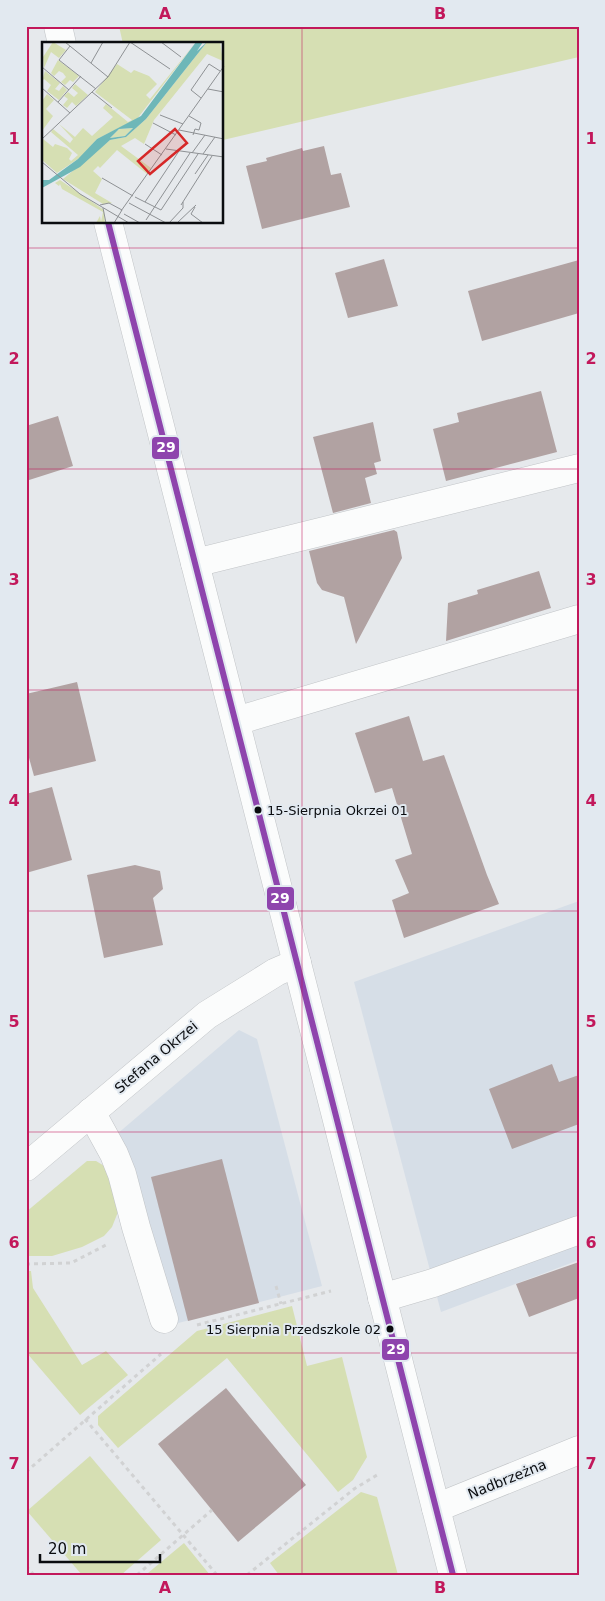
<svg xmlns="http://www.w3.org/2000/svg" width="605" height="1601" viewBox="0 0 605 1601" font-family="'DejaVu Sans',sans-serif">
<rect width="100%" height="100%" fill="#e6e9ec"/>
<g fill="#d6dee7">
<path d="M579 901V1260L441 1312 354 982Z"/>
<path d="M239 1030 257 1039 322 1286 155 1329 103 1146Z"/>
</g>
<g fill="#d6dfb3">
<path d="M119 26H579V57L223 140 222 44H123Z"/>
<path d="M87 1161H96L106 1167 120 1207 112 1227 104 1236 82 1247 52 1256H26V1212Z"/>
<path d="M26 1271H31L33 1288 82 1365 106 1351 128 1375 80 1415 26 1352Z"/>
<path d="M292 1306 307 1366 342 1357 367 1457 353 1480 338 1492 227 1358 118 1448 98 1425V1416L197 1331Z"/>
<path d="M90 1456 161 1540 121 1575H82L27 1511Z"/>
<path d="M361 1492 377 1497 398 1575H279L270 1563Z"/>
<path d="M184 1543 210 1575H150L148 1573Z"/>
</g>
<g fill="#b1a2a2">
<path d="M324 146 331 175 341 173 350 207 262 229 246 166 267 161 266 158 302 148 303 151Z"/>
<path d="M384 259 398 306 348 318 335 273Z"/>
<path d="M579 260V313L482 341 468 291Z"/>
<path d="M541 391 557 452 446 481 433 429 459 422 457 413Z"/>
<path d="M58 416 73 466 26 481V426Z"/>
<path d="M373 422 381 461 374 463 377 474 365 478 371 503 333 513 313 437Z"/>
<path d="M394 530 397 532 402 558 356 644 344 597 322 590 317 583 309 551Z"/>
<path d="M539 571 551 608 446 641 448 603 478 594 477 590Z"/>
<path d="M77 682 96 761 34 776 26 747V694Z"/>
<path d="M409 716 423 761 444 755 487 875 499 904 404 938 392 900 409 893 395 860 412 854 392 788 375 793 355 733Z"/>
<path d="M52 787 72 860 26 873V794Z"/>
<path d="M135 865 160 871 163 889 153 898 163 945 104 958 87 875Z"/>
<path d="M552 1064 559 1082 579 1075V1124L512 1149 489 1089Z"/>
<path d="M222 1159 259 1303 188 1321 151 1177Z"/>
<path d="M579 1262V1298L529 1317 516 1284Z"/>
<path d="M226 1388 306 1485 238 1542 158 1444Z"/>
</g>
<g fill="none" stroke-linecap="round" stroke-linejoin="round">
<defs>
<g id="minor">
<path d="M58 26 62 44"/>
<path d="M108 222 453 1575"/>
<path d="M195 563 579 468"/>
<path d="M236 721 579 619"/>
<path d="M91 1112 114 1154 122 1174 136 1227 164 1319"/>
<path d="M26 1167 207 1015 276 972 297 963"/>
<path d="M382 1298 433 1283 579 1230"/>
<path d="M436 1508 579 1450"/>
</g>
</defs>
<use href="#minor" stroke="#c1c4c7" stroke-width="29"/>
<g stroke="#d1d2d3" stroke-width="3" stroke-dasharray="4 4" stroke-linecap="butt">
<path d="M26 1264 71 1263 106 1245"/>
<path d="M276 1286 281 1304"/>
<path d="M197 1325 331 1291"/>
<path d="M85 1419 217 1575"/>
<path d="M26 1472 161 1354"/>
<path d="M26 1566 34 1575"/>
<path d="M137 1575 212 1510"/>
<path d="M247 1575 354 1489 377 1475"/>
</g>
<use href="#minor" stroke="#fbfcfc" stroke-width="28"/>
<defs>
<path id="bus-1" d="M108 222 453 1575"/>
</defs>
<use href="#bus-1" stroke="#e2e9f0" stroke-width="10"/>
<use href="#bus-1" stroke="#8e44ad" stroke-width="6"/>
</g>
<path fill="none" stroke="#c2185b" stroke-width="1" stroke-opacity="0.55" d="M302 26V1575M26 248H579M26 469H579M26 690H579M26 911H579M26 1132H579M26 1353H579"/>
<g fill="#0a0c0f" stroke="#e2e9f0" stroke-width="2">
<circle cx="258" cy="810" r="4.5"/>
<circle cx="390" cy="1329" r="4.5"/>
</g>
<g text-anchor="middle" stroke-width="4" stroke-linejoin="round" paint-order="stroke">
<g font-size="13" fill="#0a0c0f" stroke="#e2e9f0" text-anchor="start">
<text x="267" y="815">15-Sierpnia Okrzei 01</text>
<text x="381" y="1334" text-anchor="end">15 Sierpnia Przedszkole 02</text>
</g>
<g font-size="14" fill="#0a0c0f" stroke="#e2e9f0">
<text transform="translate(156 1057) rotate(-40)" y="5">Stefana Okrzei</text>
<text transform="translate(507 1479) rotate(-22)" y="5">Nadbrzeżna</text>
</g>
</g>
<g transform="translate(42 42)">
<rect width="181" height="181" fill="#e6e9ec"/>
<path d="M11 0 24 8 17 16 9 10 2 26 1 15ZM154 0 95 77 55 97 39 115 15 131 0 118 1 97 11 105 13 102 25 106 30 111 27 117 29 119 36 113 9 90 11 87 28 101 31 97 17 82 33 95 41 86 50 94 71 75 61 66 64 62 86 80 90 78 53 50 75 22 89 31 92 28 107 34 115 42 104 53 108 57ZM165 0H178L181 19 165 12 112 78 102 102 93 96 79 104 109 126 105 132 75 108 58 126 56 124 51 129 60 137 53 151 70 161 61 162 21 137 68 98 84 95 104 77ZM16 18 37 34 31 40 28 38 23 43 19 40 24 35 21 31 17 29 12 34 9 31ZM3 29 18 41 13 47 17 49 21 44 25 48 17 58 5 49 9 43 2 37 0 39ZM33 42 46 53 34 64 30 60 25 66 21 63 26 57 22 54 26 50 32 55 36 51 30 46ZM5 52 12 58 4 67 11 74 0 89V59ZM91 86 83 94 68 96 77 87ZM18 138 62 168 63 181H54L58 174 59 180 61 170 20 147 18 142 17 144 13 141Z" fill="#d6dfb3"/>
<path d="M154 0H161L155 9 165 0 104 77 84 95 68 98 38 125 0 146V138H7L36 117 55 97 99 74ZM91 86 83 94 68 96 77 87Z" fill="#6eb7b8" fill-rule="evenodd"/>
<path fill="none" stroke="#8e9194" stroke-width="1" d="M23 0 66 35M88 0 128 27M119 0 139 15M28 4 17 18 54 47M49 21 61 0M0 25 27 48M0 46 28 71M166 47 182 50M50 50 70 66M159 56 149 48 167 22 178 29M16 60 39 34M118 73 141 82M147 74 159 81 157 88 153 87 151 93M111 81 134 93M137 88 182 97M0 97 66 35 88 0M103 102 120 113M124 107 182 115M150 111 163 93M161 112 173 95M0 120 38 152 87 181M153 132 166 113M60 136 91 154M93 155 119 168 156 112M103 160 137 109M87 161 124 181M58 163 67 161 80 168 72 181M139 163 170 114M153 165 149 172 161 181M61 166 64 181M79 169 182 24M82 172 98 181M104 178 148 111M127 181 141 166V160M135 181 154 163"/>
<path fill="#d62828" fill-opacity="0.15" stroke="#d62828" stroke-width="2.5" d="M133 87 145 101 108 132 96 119Z"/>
<rect width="181" height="181" fill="none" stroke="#0a0c0f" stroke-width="2.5"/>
</g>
<g stroke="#e2e9f0" stroke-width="2">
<rect x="151" y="436" width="29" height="24" rx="5" fill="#8e44ad"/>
<rect x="266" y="886" width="29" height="25" rx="5" fill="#8e44ad"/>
<rect x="381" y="1338" width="29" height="23" rx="5" fill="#8e44ad"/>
</g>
<g font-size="14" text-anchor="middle" font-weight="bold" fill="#fff">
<text x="166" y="452">29</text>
<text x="280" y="903">29</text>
<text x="396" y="1354">29</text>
</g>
<rect width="605" height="1601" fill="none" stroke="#e2e9f0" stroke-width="55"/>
<path d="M40 1554v8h120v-8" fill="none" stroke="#0a0c0f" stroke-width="2.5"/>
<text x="48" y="1554" font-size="15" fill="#0a0c0f" stroke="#e2e9f0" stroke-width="4" paint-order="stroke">20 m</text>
<rect x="28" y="28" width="550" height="1546" fill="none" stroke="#c2185b" stroke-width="2"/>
<g font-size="16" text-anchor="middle" font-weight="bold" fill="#c2185b">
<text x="165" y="19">A</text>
<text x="440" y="19">B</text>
<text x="14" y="144">1</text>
<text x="591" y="144">1</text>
<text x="14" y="364">2</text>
<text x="591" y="364">2</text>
<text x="14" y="585">3</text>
<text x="591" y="585">3</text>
<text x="14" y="806">4</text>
<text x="591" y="806">4</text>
<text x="14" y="1027">5</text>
<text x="591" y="1027">5</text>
<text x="14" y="1248">6</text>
<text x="591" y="1248">6</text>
<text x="14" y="1469">7</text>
<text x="591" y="1469">7</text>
<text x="165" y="1593">A</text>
<text x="440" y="1593">B</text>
</g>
</svg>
